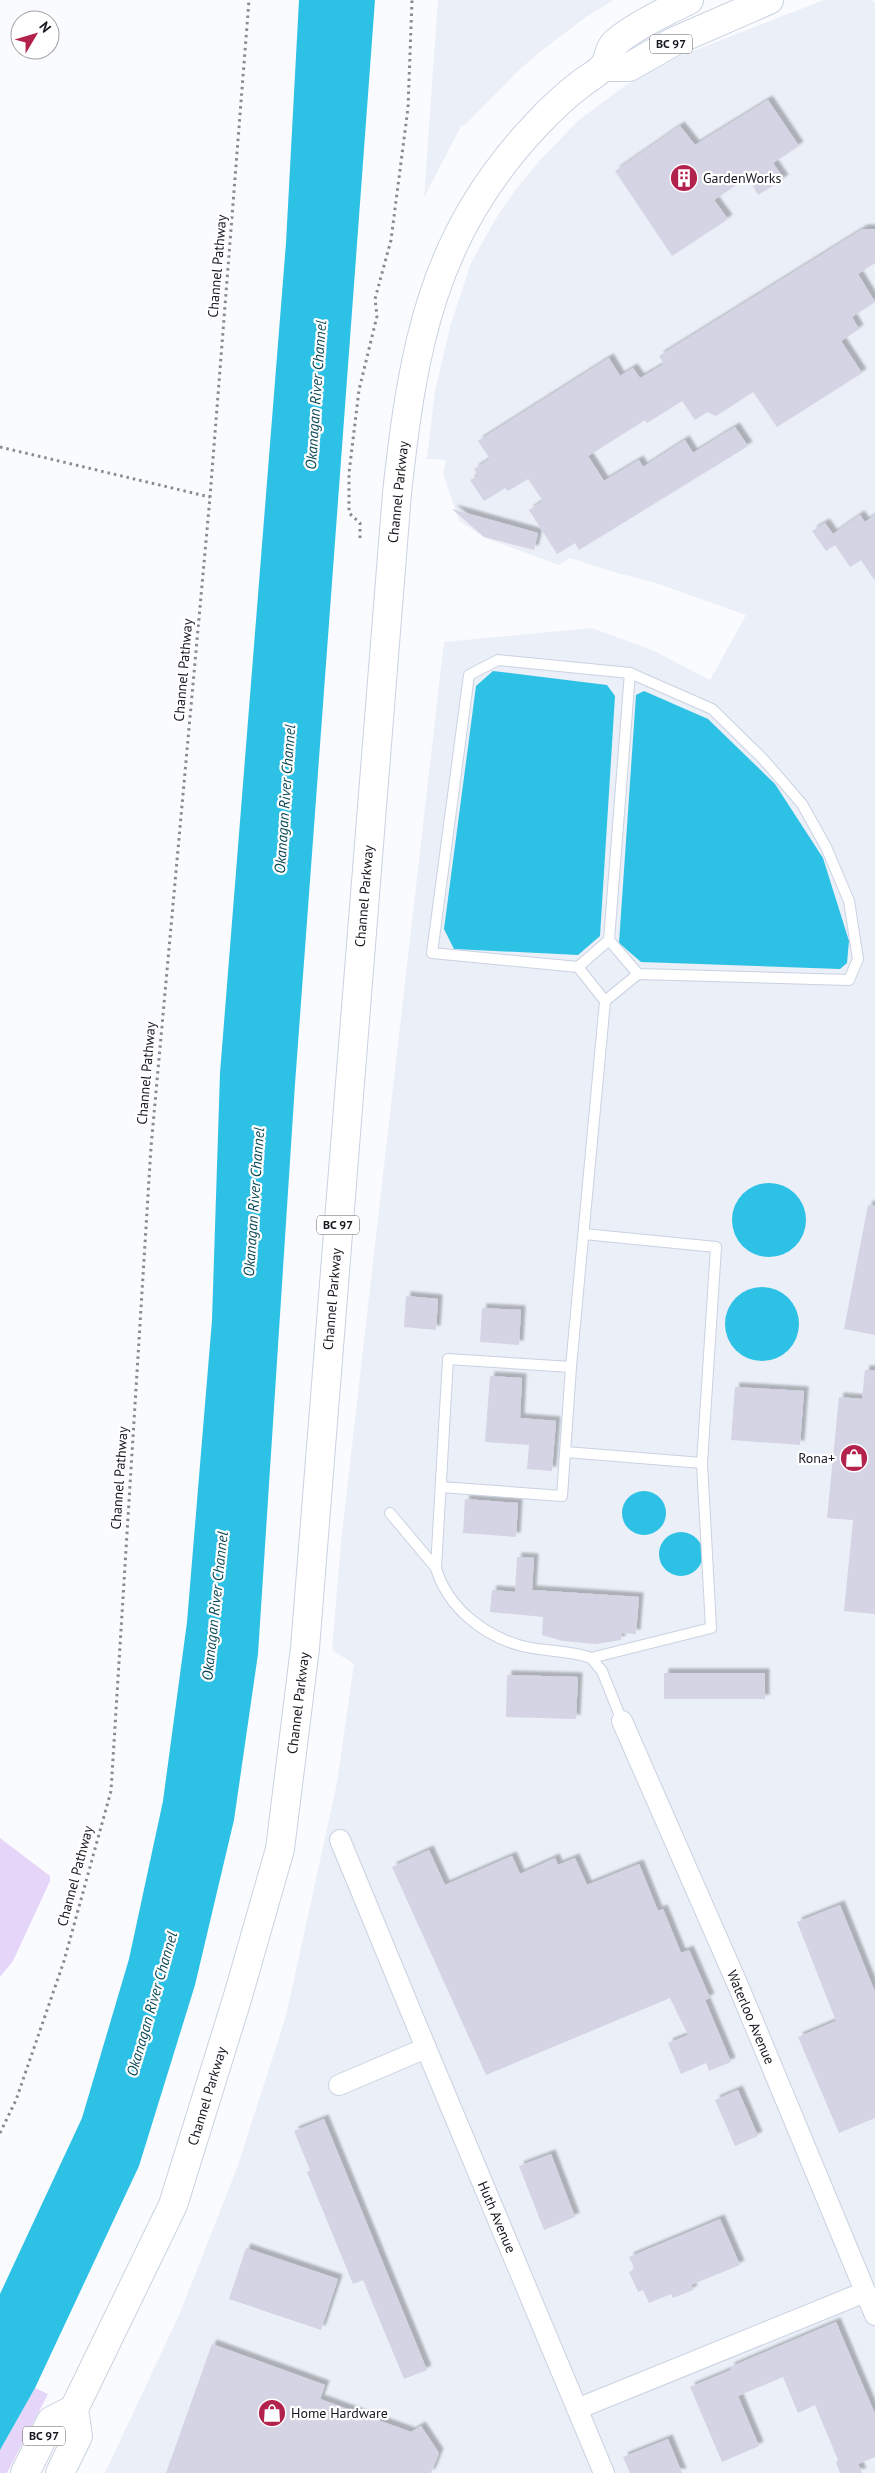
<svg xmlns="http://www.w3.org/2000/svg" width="875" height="2473" viewBox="0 0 875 2473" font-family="'PT Sans',sans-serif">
<defs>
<filter id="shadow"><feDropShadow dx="4.5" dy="-4.5" stdDeviation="1" flood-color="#0004"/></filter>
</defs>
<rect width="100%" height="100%" fill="#fafbfe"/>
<g fill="#eaeff8">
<path d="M438 0H614L586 17 545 48 519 70 465 125 461 126 424 198Z"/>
<path d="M824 0H869L875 2V2473H105L180 2313 237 2168 286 2016 337 1783 354 1664 332 1650 341 1542 444 642 592 628 654 651 710 680 746 615 653 582 617 573 570 558 559 565 485 538 459 521 443 474 446 460 427 459 435 391 450 327 471 263 495 220 516 189 541 159 579 120 626 85 680 56Z"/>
</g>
<g fill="#e5d5f8">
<path d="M0 1838 50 1876V1881L13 1961 0 1977Z"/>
<path d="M35 2388 48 2394 7 2473H0V2450Z"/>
</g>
<g fill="#2dc1e6">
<path d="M299 0H375L295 1084 258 1654 234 1820 195 1985 139 2166 35 2388 0 2450V2294L82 2118 129 1959 163 1801 187 1622 212 1320 220 1073 286 243Z"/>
<path d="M493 671 607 685 615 696 600 936 578 955 454 949 444 929 476 686Z"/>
<path d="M644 691 708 719 775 784 823 858 849 941 847 963 840 969 641 962 619 943 636 695Z"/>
<circle cx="769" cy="1220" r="37"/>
<circle cx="762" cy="1324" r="37"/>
<circle cx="644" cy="1513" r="22"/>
<circle cx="681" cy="1554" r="22"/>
</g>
<g fill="#d4d4e4" filter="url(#shadow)">
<path d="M768 100 799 146 773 163 784 179 758 195 748 177 714 200 728 219 672 256 615 171 680 126 695 145Z"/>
<path d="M863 229H875V263L858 274 875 302 852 317 859 329 841 341 862 373 777 427 753 392 716 416 707 412 695 420 682 401 647 423 645 420 588 456 604 481 639 460 643 467 685 440 693 453 735 427 748 446 579 550 575 543 557 554 529 510 543 501 528 479 508 491 505 488 484 501 470 480 478 476 474 469 490 459 478 441 609 358 620 376 633 368 640 378 664 364 659 356Z"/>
<path d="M452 509 538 533 534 550 484 537Z"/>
<path d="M860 515 865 522 875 515V581L861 560 850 567 835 545 826 551 812 531 825 523 833 534Z"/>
<path d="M868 1205 875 1206V1335L844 1329Z"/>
<path d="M406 1296 438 1299 436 1330 404 1327Z"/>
<path d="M482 1308 521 1310 519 1345 480 1342Z"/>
<path d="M865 1370H875V1614L844 1611 853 1520 827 1518 839 1397 862 1399Z"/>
<path d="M490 1376 522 1378 520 1418 556 1421 552 1471 527 1469 529 1445 485 1442Z"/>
<path d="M735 1387 804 1391 800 1445 731 1440Z"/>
<path d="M465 1499 518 1503 516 1537 463 1533Z"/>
<path d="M517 1557 534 1558 532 1590 639 1597 636 1634 622 1633 621 1640 596 1644 563 1641 542 1635 543 1617 490 1612 492 1590 515 1592Z"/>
<rect x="664" y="1673" width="101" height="26"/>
<path d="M507 1675 578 1677 576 1719 506 1717Z"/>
<path d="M429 1850 445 1885 512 1856 520 1874 555 1858 558 1865 575 1858 587 1885 639 1864 658 1911 663 1909 681 1953 689 1950 710 1998 705 2000 731 2062 709 2071 706 2063 681 2074 668 2043 688 2035 670 1998 486 2075 392 1867Z"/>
<path d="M840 1905 875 1992V2118L839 2133 798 2037 836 2021 797 1922Z"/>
<path d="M738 2090 758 2136 735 2146 715 2100Z"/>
<path d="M324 2119 427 2370 404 2379 363 2280 353 2284 307 2172 310 2170 294 2131Z"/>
<path d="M551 2154 575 2217 544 2230 519 2166Z"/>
<path d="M720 2219 740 2265 691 2285 693 2290 673 2298 671 2294 649 2303 643 2290 638 2292 629 2272 635 2269 629 2257Z"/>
<path d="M246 2248 338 2279 321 2330 229 2299Z"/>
<path d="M836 2322 875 2414V2457L858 2464 862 2473H840L836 2462 838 2460 815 2405 798 2413 783 2377 738 2396 759 2446 722 2462 690 2387 731 2370 730 2367Z"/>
<path d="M212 2344 325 2385 320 2399 411 2432 421 2426 439 2453 431 2473H166Z"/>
<path d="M668 2439 682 2473H630L623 2457Z"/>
</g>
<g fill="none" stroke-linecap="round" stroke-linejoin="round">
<defs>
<g id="lane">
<path d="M609 940 578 967 432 953 469 675 498 660 630 673"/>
<path d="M578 967 605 1001"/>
<path d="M584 1234 716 1247 702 1463 711 1628 591 1658"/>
<path d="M566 1452 702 1463"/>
<path d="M441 1487 562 1496 571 1367"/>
<path d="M390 1513 436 1568"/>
<path d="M622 1721 602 1671 591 1658C569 1650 545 1652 522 1646 484 1636 447 1607 436 1568L448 1359 571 1367 605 1001 638 974 849 980 858 959 849 901 826 847 802 804 764 760 712 709 630 673 609 940 638 974"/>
</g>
<g id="street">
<path d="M622 1721 740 1990 875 2315"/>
<path d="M340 1840 426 2048"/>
<path d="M339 2085 426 2048 604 2473"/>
<path d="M577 2409 865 2292"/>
</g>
<g id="highway">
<path d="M604 67H629L675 41 769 0"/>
<path d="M25 2473 51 2421 74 2409"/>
<path d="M60 2473 78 2436 74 2409 173 2205 238 1996 280 1849 305 1648 397 493C413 347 432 235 537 124 551 109 566 95 582 83 588 78 597 74 603 67 609 61 608 50 614 44 628 30 670 9 689 0"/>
</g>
</defs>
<use href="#lane" stroke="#cad2e1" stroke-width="12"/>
<use href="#street" stroke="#cad2e1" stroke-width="22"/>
<use href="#highway" stroke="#cad2e1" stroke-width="30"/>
<g stroke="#898a8f" stroke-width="3" stroke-dasharray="2.5 4" stroke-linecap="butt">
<path d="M0 447 210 497"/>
<path d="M360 538V523L349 513V473L359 390 377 316 375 299 391 240 408 108 412 0"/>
<path d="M0 2133 16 2100 64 1961 111 1791 151 1147 210 497 249 0"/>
</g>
<use href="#lane" stroke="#fff" stroke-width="10"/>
<use href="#street" stroke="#fff" stroke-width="20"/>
<use href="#highway" stroke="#fff" stroke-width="28"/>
</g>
<defs>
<symbol id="building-disc" viewBox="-11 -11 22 22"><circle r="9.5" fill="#b3224c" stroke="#fff"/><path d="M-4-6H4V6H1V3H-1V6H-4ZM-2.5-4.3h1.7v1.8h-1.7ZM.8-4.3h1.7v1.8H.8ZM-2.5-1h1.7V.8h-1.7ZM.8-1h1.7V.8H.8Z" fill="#fff"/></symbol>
<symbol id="shop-disc" viewBox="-11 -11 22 22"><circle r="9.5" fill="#b3224c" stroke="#fff"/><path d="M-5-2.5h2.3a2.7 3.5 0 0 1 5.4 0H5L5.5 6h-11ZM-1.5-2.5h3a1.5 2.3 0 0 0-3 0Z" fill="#fff"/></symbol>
</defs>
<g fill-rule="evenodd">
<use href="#building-disc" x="668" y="162" width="32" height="32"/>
<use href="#shop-disc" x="838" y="1442" width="32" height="32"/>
<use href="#shop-disc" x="256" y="2397" width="32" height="32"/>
</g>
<g text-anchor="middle" stroke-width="4.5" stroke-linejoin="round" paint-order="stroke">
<g fill="#fff" stroke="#5d5e62" stroke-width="1">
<rect x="650" y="34.5" width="42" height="19" rx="4"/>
<rect x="317" y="1215.5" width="42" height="19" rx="4"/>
<rect x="23" y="2426.5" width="42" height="19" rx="4"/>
</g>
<g font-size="12" font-weight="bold" fill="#17191f">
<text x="671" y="48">BC 97</text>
<text x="338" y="1229">BC 97</text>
<text x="44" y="2440">BC 97</text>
</g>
<g font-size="14" fill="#17191f" stroke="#fff" text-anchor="start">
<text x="703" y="183">GardenWorks</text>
<text x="835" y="1463" text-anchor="end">Rona+</text>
<text x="291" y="2418">Home Hardware</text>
</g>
<g font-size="14" fill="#17191f" stroke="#fff">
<text transform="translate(217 266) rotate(-85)" y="5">Channel Pathway</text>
<text transform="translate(398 492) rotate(-84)" y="5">Channel Parkway</text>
<text transform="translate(183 670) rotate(-85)" y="5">Channel Pathway</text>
<text transform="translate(364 896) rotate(-85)" y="5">Channel Parkway</text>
<text transform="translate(146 1073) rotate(-85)" y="5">Channel Pathway</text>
<text transform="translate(332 1299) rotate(-85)" y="5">Channel Parkway</text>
<text transform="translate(119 1478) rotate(-86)" y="5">Channel Pathway</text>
<text transform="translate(298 1703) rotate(-83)" y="5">Channel Parkway</text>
<text transform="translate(75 1876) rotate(-75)" y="5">Channel Pathway</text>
<text transform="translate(751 2017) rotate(67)" y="5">Waterloo Avenue</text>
<text transform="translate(207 2096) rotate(-73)" y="5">Channel Parkway</text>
<text transform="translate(497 2217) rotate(67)" y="5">Huth Avenue</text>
</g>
<g font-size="15" font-style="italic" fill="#0c4958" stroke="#fff">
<text transform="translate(316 395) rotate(-86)" y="5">Okanagan River Channel</text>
<text transform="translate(285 799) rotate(-86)" y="5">Okanagan River Channel</text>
<text transform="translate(254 1202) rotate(-86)" y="5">Okanagan River Channel</text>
<text transform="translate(215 1606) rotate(-84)" y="5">Okanagan River Channel</text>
<text transform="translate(152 2004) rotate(-74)" y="5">Okanagan River Channel</text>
</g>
</g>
<g transform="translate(35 35) rotate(52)"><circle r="24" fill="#ffffff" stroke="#a2a3a5"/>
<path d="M0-4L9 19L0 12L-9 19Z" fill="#b3224c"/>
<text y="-8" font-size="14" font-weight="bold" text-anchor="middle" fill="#17191f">N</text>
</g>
</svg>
